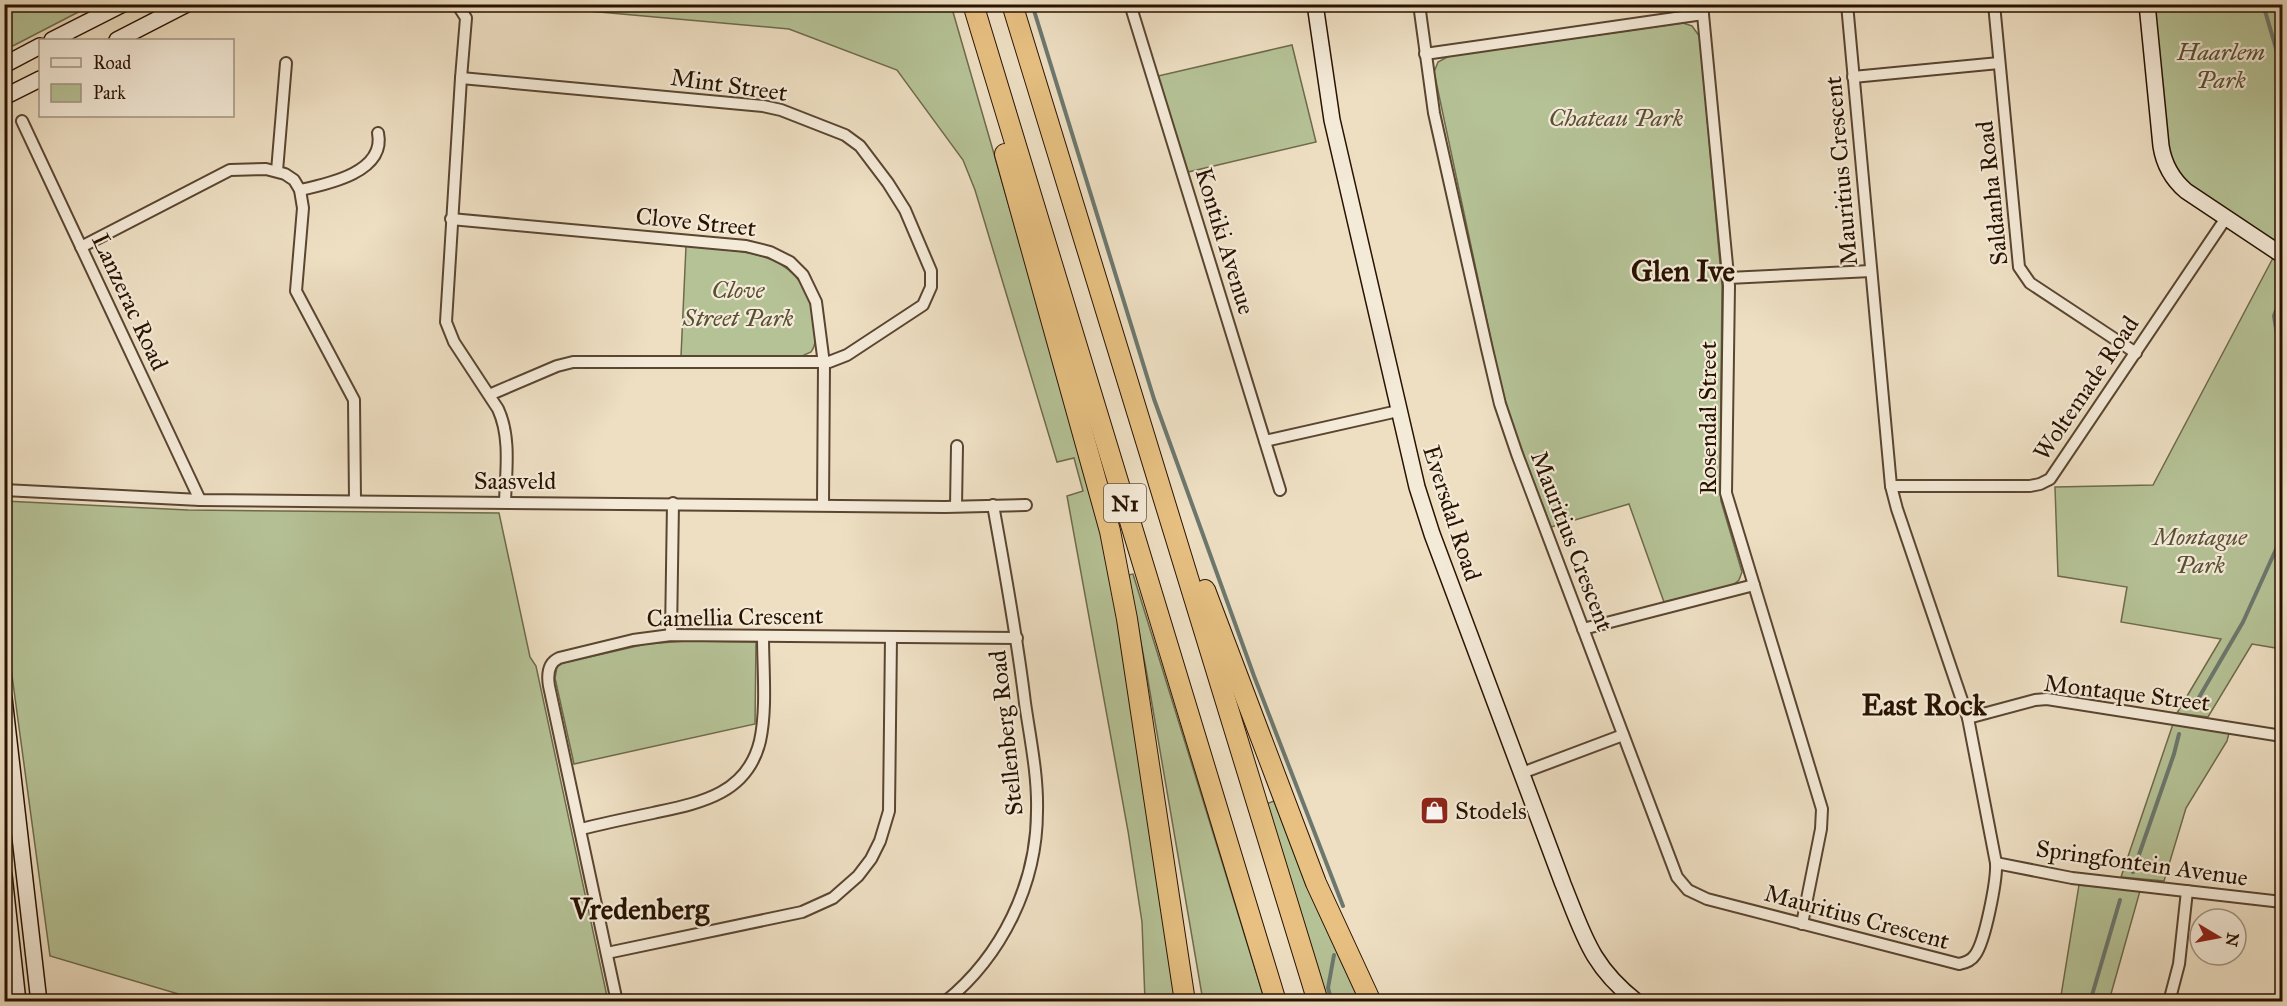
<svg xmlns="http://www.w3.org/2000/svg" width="2287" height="1006" viewBox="0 0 2287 1006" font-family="'IM FELL Great Primer',serif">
<rect width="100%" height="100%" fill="#eedfc3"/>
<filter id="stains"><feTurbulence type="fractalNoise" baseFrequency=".00333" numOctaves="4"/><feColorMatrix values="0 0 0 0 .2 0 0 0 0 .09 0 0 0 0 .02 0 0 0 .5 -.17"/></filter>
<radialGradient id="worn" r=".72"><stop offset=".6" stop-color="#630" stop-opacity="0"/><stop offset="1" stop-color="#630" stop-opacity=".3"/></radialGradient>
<g fill="#b5c296" stroke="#6e6a4b" stroke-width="1.5">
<path d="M5 4H92V5L5 50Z"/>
<path d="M579 5H951L1081 455 1111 573 1177 1001H1145L1142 922 1128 831 1067 496 1083 491 1074 458 1057 462 975 190 963 160 897 70 789 29 588 11Z"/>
<path d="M2154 5H2282V246L2189 184 2176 168 2168 147Z"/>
<path d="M1683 23 1692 26 1700 37 1722 286 1720 486 1721 501 1742 572 1739 580 1733 585 1664 602 1629 504 1551 527 1516 435 1501 387 1434 72 1438 62 1449 56Z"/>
<path d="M1292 45 1316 142 1188 172 1158 76Z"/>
<path d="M686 246C739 251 803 248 813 316 814 328 819 341 811 352L800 357 681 356Z"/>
<path d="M2273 258 2282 264V649L2252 644 2208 717 2177 713 2221 639 2121 622 2127 587 2058 576 2055 487 2153 485Z"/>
<path d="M4 501 188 510 499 513 530 657 536 666 608 1001H202L50 956 5 624Z"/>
<path d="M1133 574 1265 1001H1203L1146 669 1128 575Z"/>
<path d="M686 641 756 642 755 724 574 764 555 678 557 667 563 663 646 644Z"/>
<path d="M2173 724 2229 733 2227 741 2186 808 2164 881 2121 877Z"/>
<path d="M1274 801 1293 848 1362 1001H1327L1266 804Z"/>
<path d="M2079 885 2140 891 2109 1001 2060 1002Z"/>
</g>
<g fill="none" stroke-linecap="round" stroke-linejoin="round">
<g stroke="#6c786e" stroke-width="4">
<path d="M1032 4 1154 399 1254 676 1343 906"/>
<path d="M2263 4 2282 69"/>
<path d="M2282 294 2274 316 2282 366"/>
<path d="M2194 706 2243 622 2282 536"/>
<path d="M2133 872 2174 754 2179 734"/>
<path d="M1332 1002 1328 988 1334 955"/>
<path d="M2090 1002 2120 900"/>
</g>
<defs>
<g id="street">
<path d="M457 4 466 18 461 78"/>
<path d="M1130 4 1280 490"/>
<path d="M1419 4 1434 113 1487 349 1500 404 1517 454 1677 877 1688 890 1707 899 1959 964C1965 963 1971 961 1975 955 1985 942 1997 880 1996 863L1968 718 1897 509 1891 486 1847 4"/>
<path d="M1702 4 1729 286 1726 493 1822 809 1821 829 1802 924"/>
<path d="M1994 4 2019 267 2030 283 2136 353"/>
<path d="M1425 54 1703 14"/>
<path d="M1853 77 1999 63"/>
<path d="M22 121 200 500"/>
<path d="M277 171 286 63"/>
<path d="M300 190C328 184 386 172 378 133"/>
<path d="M451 219 746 246 770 252 790 262 803 275 816 302 824 364 823 505"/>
<path d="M81 247 230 170 266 169 285 174 294 180 300 190 303 208 296 291 354 400 355 501"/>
<path d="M1728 278 1871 271"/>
<path d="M489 395 557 366 573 362H829L847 355 923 305 931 287V271L905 210 888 183 860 146 845 135 781 110 763 106 461 78 446 322 454 342 498 409C511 437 506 471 505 502"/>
<path d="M1265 441 1398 411"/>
<path d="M1891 486H2030L2040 484 2050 479 2226 218"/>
<path d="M4 490 200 500 945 507 1026 505"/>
<path d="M956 506 957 446"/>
<path d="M1583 629 1754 585"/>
<path d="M671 635 673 503"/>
<path d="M1968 718 2035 700 2047 699 2282 736"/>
<path d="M1522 773 1623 735"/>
<path d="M581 829C605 823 629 818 653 813 699 803 747 795 760 741 767 709 763 669 763 636"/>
<path d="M1996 863 2072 878 2282 902"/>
<path d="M607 953 802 912 833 898 858 876 871 859 880 841 889 811 891 637"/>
<path d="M617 1002 549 686C547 674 548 663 559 658L633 640 671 635 1017 638"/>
<path d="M945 1002C1002 956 1037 884 1037 811 1038 775 1030 738 1025 703 1017 636 1005 571 993 505"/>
<path d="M2169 1002 2179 964 2187 891"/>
</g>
<g id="secondary">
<path d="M1315 4 1332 120 1417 487 1432 534 1563 884C1584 936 1591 966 1637 1002"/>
<path d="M2147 4 2161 146C2164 165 2172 179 2186 191L2282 255"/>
<path d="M52 40 123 4"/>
<path d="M117 40 187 4"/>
<path d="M4 65 40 46"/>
<path d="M4 97 40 79"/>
<path d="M4 698 39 1002"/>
<path d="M4 875 18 1002"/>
</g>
<g id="highway">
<path d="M973 4 1276 1002"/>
<path d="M1012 4 1318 1002"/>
<path d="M1005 154 1110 531 1127 619 1185 1002"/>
<path d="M1205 590 1316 883 1371 1002"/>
</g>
</defs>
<use href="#street" stroke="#5a4531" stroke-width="14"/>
<use href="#secondary" stroke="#281200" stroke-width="18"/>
<use href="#highway" stroke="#281200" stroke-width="22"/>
<use href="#street" stroke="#f4ead8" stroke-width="10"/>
<use href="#secondary" stroke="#f4ead8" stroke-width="15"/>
<use href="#highway" stroke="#e7c082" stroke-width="20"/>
</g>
<defs>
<symbol id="shop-square" viewBox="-11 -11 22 22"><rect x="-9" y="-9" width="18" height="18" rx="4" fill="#8f2418" stroke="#f4ead8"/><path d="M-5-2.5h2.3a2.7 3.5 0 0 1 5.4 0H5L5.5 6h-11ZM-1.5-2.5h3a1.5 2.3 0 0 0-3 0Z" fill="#fff"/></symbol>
</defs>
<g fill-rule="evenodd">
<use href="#shop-square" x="1418" y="794" width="33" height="33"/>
</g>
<g text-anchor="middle" stroke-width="4.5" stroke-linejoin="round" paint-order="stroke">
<rect fill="#f4ead8" stroke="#655341" stroke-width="1.5" x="1104" y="484" width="42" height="38" rx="4.5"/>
<g font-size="22" font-weight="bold" fill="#281200">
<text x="1125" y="511">N1</text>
</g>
<g font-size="24" font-style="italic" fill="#595034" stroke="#f4ead8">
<text x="2221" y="60">Haarlem<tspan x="2221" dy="28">Park</tspan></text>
<text x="1616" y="126">Chateau Park</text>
<text x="738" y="298">Clove<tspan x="738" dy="28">Street Park</tspan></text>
<text x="2200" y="545">Montague<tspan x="2200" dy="28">Park</tspan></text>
</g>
<g font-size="24" fill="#281200" stroke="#f4ead8">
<text transform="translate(729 85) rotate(8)" y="8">Mint Street</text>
<text transform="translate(1841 171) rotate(-95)" y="8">Mauritius Crescent</text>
<text transform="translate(1992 193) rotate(-96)" y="8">Saldanha Road</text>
<text transform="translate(696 222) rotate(6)" y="8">Clove Street</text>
<text transform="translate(1225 241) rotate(73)" y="8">Kontiki Avenue</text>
<text transform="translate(130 302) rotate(65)" y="8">Lanzerac Road</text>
<text transform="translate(2086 388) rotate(-56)" y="8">Woltemade Road</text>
<text transform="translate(1708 418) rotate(-90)" y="8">Rosendal Street</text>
<text x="515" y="489">Saasveld</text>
<text transform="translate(1452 513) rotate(72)" y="8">Eversdal Road</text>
<text transform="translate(1572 541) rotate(69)" y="8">Mauritius Crescent</text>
<text transform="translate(735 617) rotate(-1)" y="8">Camellia Crescent</text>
<text transform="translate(2127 693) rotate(7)" y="8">Montaque Street</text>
<text transform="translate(1006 733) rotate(-96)" y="8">Stellenberg Road</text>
<text transform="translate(2142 863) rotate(8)" y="8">Springfontein Avenue</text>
<text transform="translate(1857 917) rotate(15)" y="8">Mauritius Crescent</text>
</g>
<g font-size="24" fill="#281200" stroke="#f4ead8" text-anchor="start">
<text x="1455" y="819">Stodels</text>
</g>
<g font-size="30" font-weight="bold" fill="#281200" stroke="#f4ead8">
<text x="1683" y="281">Glen Ive</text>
<text x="1924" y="715">East Rock</text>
<text x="640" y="919">Vredenberg</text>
</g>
</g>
<rect width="2287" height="1006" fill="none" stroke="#eedfc3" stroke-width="24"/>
<rect x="6" y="6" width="2275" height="994" fill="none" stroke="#281200" stroke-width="3"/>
<rect x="12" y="12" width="2263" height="982" fill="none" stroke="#281200" stroke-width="1.5"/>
<rect x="39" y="39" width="195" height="78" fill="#f4ead8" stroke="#a29482" stroke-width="1.5"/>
<rect x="51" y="58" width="30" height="9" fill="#f4ead8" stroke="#a29482" stroke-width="1.5"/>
<text x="93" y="69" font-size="18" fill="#281200">Road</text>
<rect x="51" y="84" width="30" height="18" fill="#b5c296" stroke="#a29482" stroke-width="1.5"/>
<text x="93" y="99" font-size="18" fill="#281200">Park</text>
<g transform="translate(2218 937) rotate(100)"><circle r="28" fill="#f4ead8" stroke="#a29482" stroke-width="1.5"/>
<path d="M0-4.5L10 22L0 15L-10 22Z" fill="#8f2418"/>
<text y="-9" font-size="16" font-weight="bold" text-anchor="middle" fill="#281200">N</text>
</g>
<rect width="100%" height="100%" filter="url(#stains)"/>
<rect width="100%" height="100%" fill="url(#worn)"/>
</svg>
